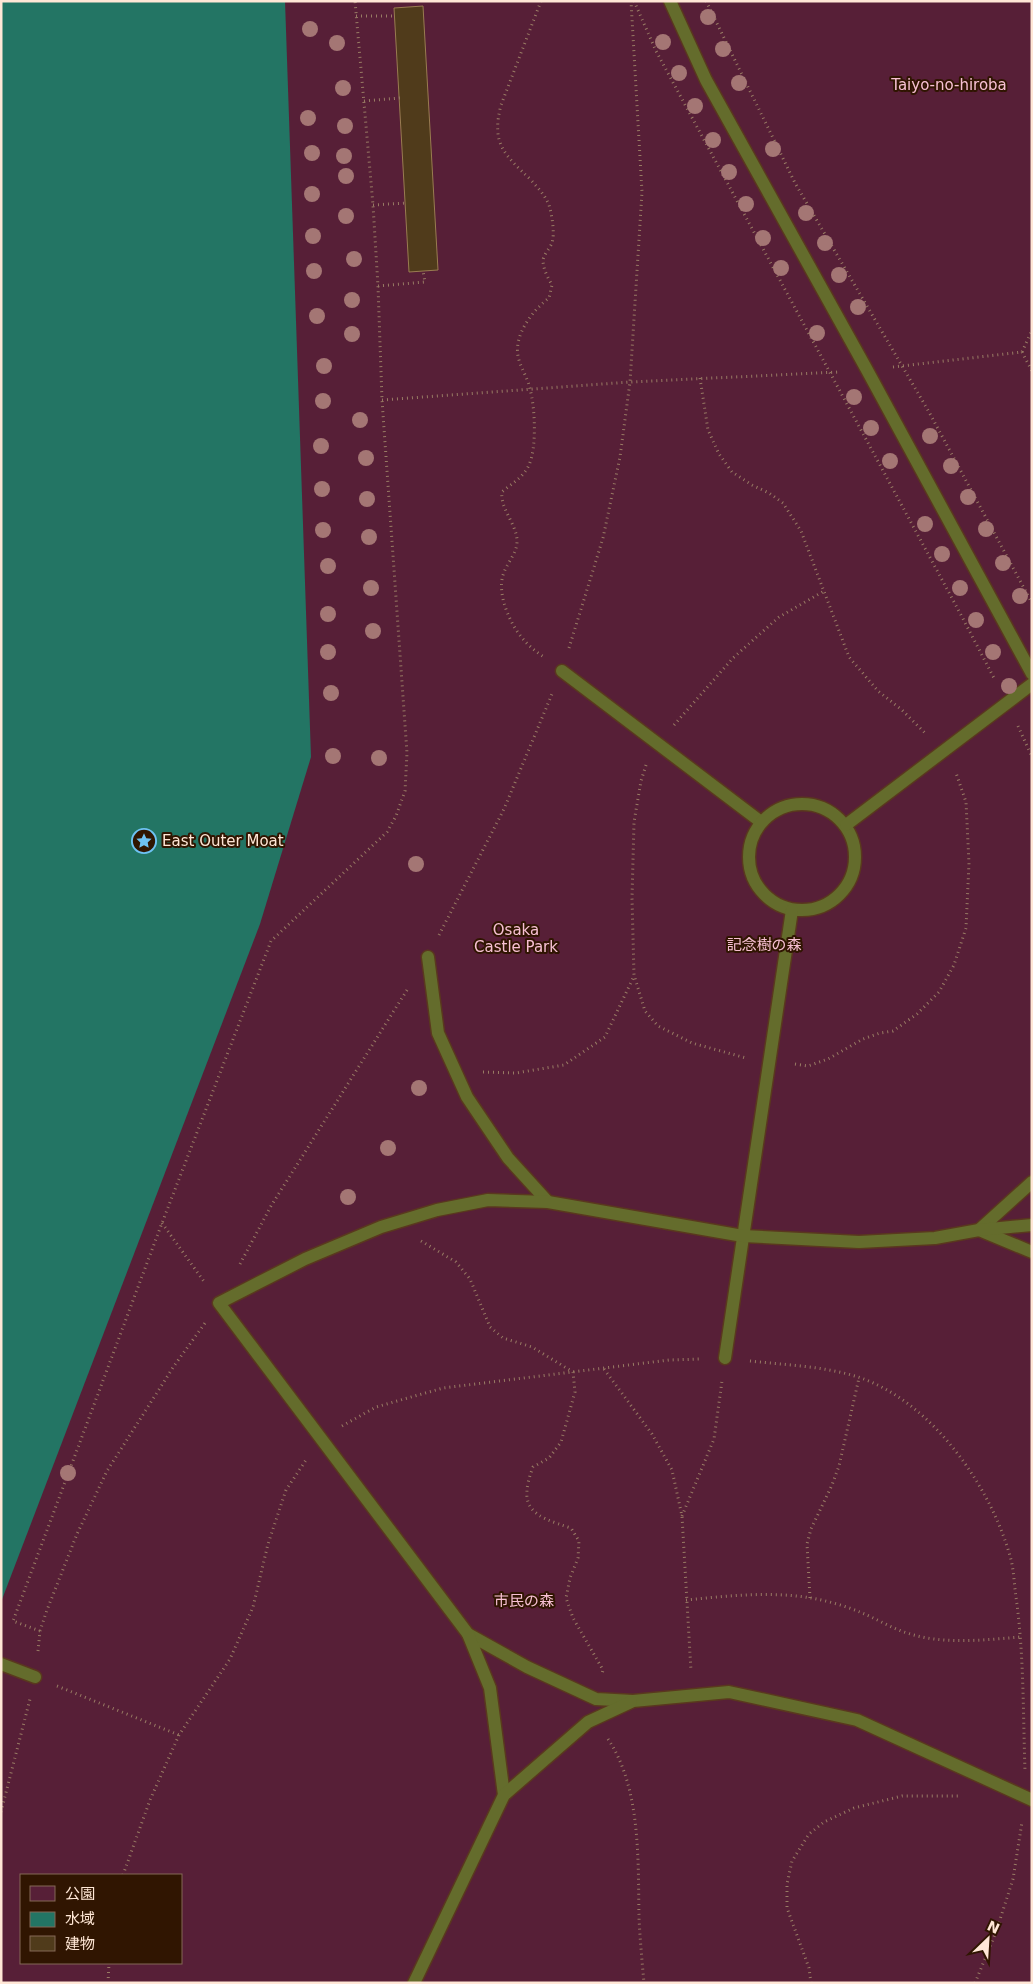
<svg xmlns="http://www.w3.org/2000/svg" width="1033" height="1984" viewBox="0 0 1033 1984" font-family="'DejaVu Sans','Noto Sans JP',sans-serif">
<rect width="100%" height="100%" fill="#3f1c00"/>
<path fill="#571f37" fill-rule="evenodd" d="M1 1H1032V1983H1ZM21 1875H181V1963H21Z"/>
<path fill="#237564" d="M1 1H285L311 757 260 924 1 1602Z"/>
<path fill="#503b1b" stroke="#997c51" d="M423 6 438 270 409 272 394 8Z"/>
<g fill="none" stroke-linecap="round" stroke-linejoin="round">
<defs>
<g id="pedestrian">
<path d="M670 1 706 80 867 370 1032 674"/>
<path d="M562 671 761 822"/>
<circle cx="802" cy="857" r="53"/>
<path d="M846 825 1032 684"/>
<path d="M428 957 438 1033 467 1097 508 1158 548 1202"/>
<path d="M1032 1182 979 1230 1032 1252"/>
<path d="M725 1358 792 910"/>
<path d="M468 1634 527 1667 596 1699 633 1701 729 1692 857 1720 1032 1800"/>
<path d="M1 1664 35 1677"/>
<path d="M504 1795 490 1688 468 1634 219 1303 305 1259 381 1227 437 1210 488 1200 548 1202 743 1236 859 1242 935 1238 979 1230 1032 1225"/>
<path d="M414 1983 504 1795 588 1722 631 1702"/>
</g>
</defs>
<use href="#pedestrian" stroke="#5a381e" stroke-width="15"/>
<g stroke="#987b64" stroke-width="3" stroke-dasharray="1 4" stroke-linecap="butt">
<path d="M541 1 501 105C491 144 504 154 531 180 538 188 545 195 549 205 552 215 555 233 552 243 550 248 544 254 543 260 543 269 548 278 552 285L549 298C533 310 514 334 518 356 520 367 528 378 530 389 535 407 537 447 529 465 523 478 512 483 502 492 500 508 515 522 517 539 518 553 507 562 503 575 497 595 510 624 523 639 529 646 536 652 544 657"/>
<path d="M634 1 656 51 960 613 995 680"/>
<path d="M706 1 795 183 929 412 1032 603"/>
<path d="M356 16H395"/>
<path d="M364 101 400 98"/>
<path d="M373 205 406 203"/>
<path d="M378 286 425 282 423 271"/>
<path d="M1022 352 1032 371"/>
<path d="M893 367 1022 352 1032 330"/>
<path d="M700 378 708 430 719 454 732 472 752 485 769 493 783 503 801 531 849 657 878 691 902 710 927 735"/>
<path d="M382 400 630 382 839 372"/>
<path d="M569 648 603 538 620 457 630 382 642 192 631 1"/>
<path d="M674 725 733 658 779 617 824 591"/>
<path d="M1018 726 1032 757"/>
<path d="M646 765 641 781 634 822 632 898 634 975 645 1011 658 1026 692 1043 746 1058"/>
<path d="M439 935 504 809 552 694"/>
<path d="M795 1064 808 1066 828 1059 863 1039 880 1033 893 1031 917 1014 939 992 954 965 966 928 969 863 966 802 956 773"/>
<path d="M483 1072 516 1073 564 1065 605 1037 634 976"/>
<path d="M162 1223 205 1283"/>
<path d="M421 1241 456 1262 470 1279 490 1327 503 1338 532 1347 573 1372 575 1392 561 1442 549 1458 533 1467C517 1509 533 1516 571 1528L579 1541 578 1558 570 1578 566 1598 573 1618 603 1670 602 1674"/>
<path d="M240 1264 271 1206 407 990"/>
<path d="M750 1361C786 1365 823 1366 858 1377 931 1401 990 1485 1010 1556 1014 1569 1014 1584 1016 1597 1024 1654 1023 1713 1025 1771"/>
<path d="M604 1369 652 1434 672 1470 682 1516 691 1671"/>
<path d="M342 1426 376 1407 443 1388 669 1360 701 1359"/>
<path d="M682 1516 714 1439 722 1381"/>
<path d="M810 1598 807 1544 811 1529 832 1485 839 1466 859 1378"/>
<path d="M686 1600C727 1596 770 1591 811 1598 828 1601 846 1606 862 1613 877 1619 891 1628 907 1633 943 1645 983 1640 1020 1637"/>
<path d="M40 1631 13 1621 162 1223 271 941 387 832 396 816 405 791 407 753 382 400 378 286 373 205 355 1"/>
<path d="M38 1651 40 1631 47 1610 77 1534 107 1471 174 1366 205 1323"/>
<path d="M57 1686 179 1735"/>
<path d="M608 1739C641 1788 638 1860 639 1918 640 1939 642 1961 644 1983"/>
<path d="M1 1812 30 1699"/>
<path d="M123 1875 150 1800 179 1735 230 1659 253 1607 268 1544 286 1490 306 1460"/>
<path d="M108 1983 109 1963"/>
<path d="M811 1983 809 1968 787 1908V1884L792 1861 809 1834 824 1822 854 1808 902 1796H960"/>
<path d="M975 1983 996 1932 1013 1879 1022 1822"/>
</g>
<use href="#pedestrian" stroke="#646c2c" stroke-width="12"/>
</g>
<g fill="#a47674">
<circle cx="708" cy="17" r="8"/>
<circle cx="310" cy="29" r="8"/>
<circle cx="663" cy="42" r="8"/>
<circle cx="337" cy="43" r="8"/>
<circle cx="723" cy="49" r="8"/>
<circle cx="679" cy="73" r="8"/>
<circle cx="739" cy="83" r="8"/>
<circle cx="343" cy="88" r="8"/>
<circle cx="695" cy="106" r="8"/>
<circle cx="308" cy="118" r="8"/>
<circle cx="345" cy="126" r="8"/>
<circle cx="713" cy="140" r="8"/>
<circle cx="773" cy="149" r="8"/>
<circle cx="312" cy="153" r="8"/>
<circle cx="344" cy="156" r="8"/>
<circle cx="729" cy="172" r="8"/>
<circle cx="346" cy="176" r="8"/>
<circle cx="312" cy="194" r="8"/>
<circle cx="746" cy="204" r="8"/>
<circle cx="806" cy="213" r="8"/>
<circle cx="346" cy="216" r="8"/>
<circle cx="313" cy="236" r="8"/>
<circle cx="763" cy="238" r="8"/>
<circle cx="825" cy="243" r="8"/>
<circle cx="354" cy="259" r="8"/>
<circle cx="781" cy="268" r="8"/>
<circle cx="314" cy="271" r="8"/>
<circle cx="839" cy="275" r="8"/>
<circle cx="352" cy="300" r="8"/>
<circle cx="858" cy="307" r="8"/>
<circle cx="317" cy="316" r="8"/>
<circle cx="817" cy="333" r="8"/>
<circle cx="352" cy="334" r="8"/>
<circle cx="324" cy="366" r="8"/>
<circle cx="854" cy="397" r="8"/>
<circle cx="323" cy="401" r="8"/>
<circle cx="360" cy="420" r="8"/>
<circle cx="871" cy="428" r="8"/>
<circle cx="930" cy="436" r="8"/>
<circle cx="321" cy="446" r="8"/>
<circle cx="366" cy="458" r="8"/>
<circle cx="890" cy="461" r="8"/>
<circle cx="951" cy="466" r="8"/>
<circle cx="322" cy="489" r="8"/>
<circle cx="968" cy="497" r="8"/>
<circle cx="367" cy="499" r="8"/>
<circle cx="925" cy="524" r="8"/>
<circle cx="986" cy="529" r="8"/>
<circle cx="323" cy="530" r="8"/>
<circle cx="369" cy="537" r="8"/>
<circle cx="942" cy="554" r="8"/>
<circle cx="1003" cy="563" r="8"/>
<circle cx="328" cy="566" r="8"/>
<circle cx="371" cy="588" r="8"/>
<circle cx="960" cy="588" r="8"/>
<circle cx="1020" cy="596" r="8"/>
<circle cx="328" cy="614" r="8"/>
<circle cx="976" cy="620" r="8"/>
<circle cx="373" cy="631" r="8"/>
<circle cx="328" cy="652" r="8"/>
<circle cx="993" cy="652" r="8"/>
<circle cx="1009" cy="686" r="8"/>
<circle cx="331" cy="693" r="8"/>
<circle cx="333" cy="756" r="8"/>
<circle cx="379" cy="758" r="8"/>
<circle cx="416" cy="864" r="8"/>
<circle cx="419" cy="1088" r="8"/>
<circle cx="388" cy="1148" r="8"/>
<circle cx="348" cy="1197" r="8"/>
<circle cx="68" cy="1473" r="8"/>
</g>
<defs>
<symbol id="sight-ring" viewBox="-11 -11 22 22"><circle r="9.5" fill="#301501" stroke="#6ec2f3" stroke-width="1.5"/><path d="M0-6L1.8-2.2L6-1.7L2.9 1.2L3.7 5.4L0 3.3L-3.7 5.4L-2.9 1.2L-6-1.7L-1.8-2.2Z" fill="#6ec2f3"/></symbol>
</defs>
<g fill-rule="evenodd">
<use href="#sight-ring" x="130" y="827" width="28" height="28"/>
</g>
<g text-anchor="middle" stroke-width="4" stroke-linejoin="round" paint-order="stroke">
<g font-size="15" fill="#f7c0d3" stroke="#301501">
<text x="949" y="90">Taiyo-no-hiroba</text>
<text x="516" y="935">Osaka<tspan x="516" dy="17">Castle Park</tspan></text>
<text x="764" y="950">記念樹の森</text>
<text x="524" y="1606">市民の森</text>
</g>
<g font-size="15" fill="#ffe7d6" stroke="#301501" text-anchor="start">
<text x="162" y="846">East Outer Moat</text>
</g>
</g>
<rect width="1033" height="1984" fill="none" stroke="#ffe7d6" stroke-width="5"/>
<rect x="20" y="1874" width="162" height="90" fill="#301501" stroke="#836956"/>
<rect x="30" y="1886" width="25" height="15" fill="#571f37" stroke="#836956"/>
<text x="65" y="1899" font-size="15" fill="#ffe7d6">公園</text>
<rect x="30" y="1912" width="25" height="15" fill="#237564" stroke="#836956"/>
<text x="65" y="1924" font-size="15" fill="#ffe7d6">水域</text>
<rect x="30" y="1936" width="25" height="15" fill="#503b1b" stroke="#836956"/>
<text x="65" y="1949" font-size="15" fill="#ffe7d6">建物</text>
<g transform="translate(988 1939) rotate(25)" stroke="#301501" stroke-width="4" paint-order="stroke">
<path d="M0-4L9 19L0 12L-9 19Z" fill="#ffe7d6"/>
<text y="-8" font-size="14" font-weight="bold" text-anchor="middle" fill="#ffe7d6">N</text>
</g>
</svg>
